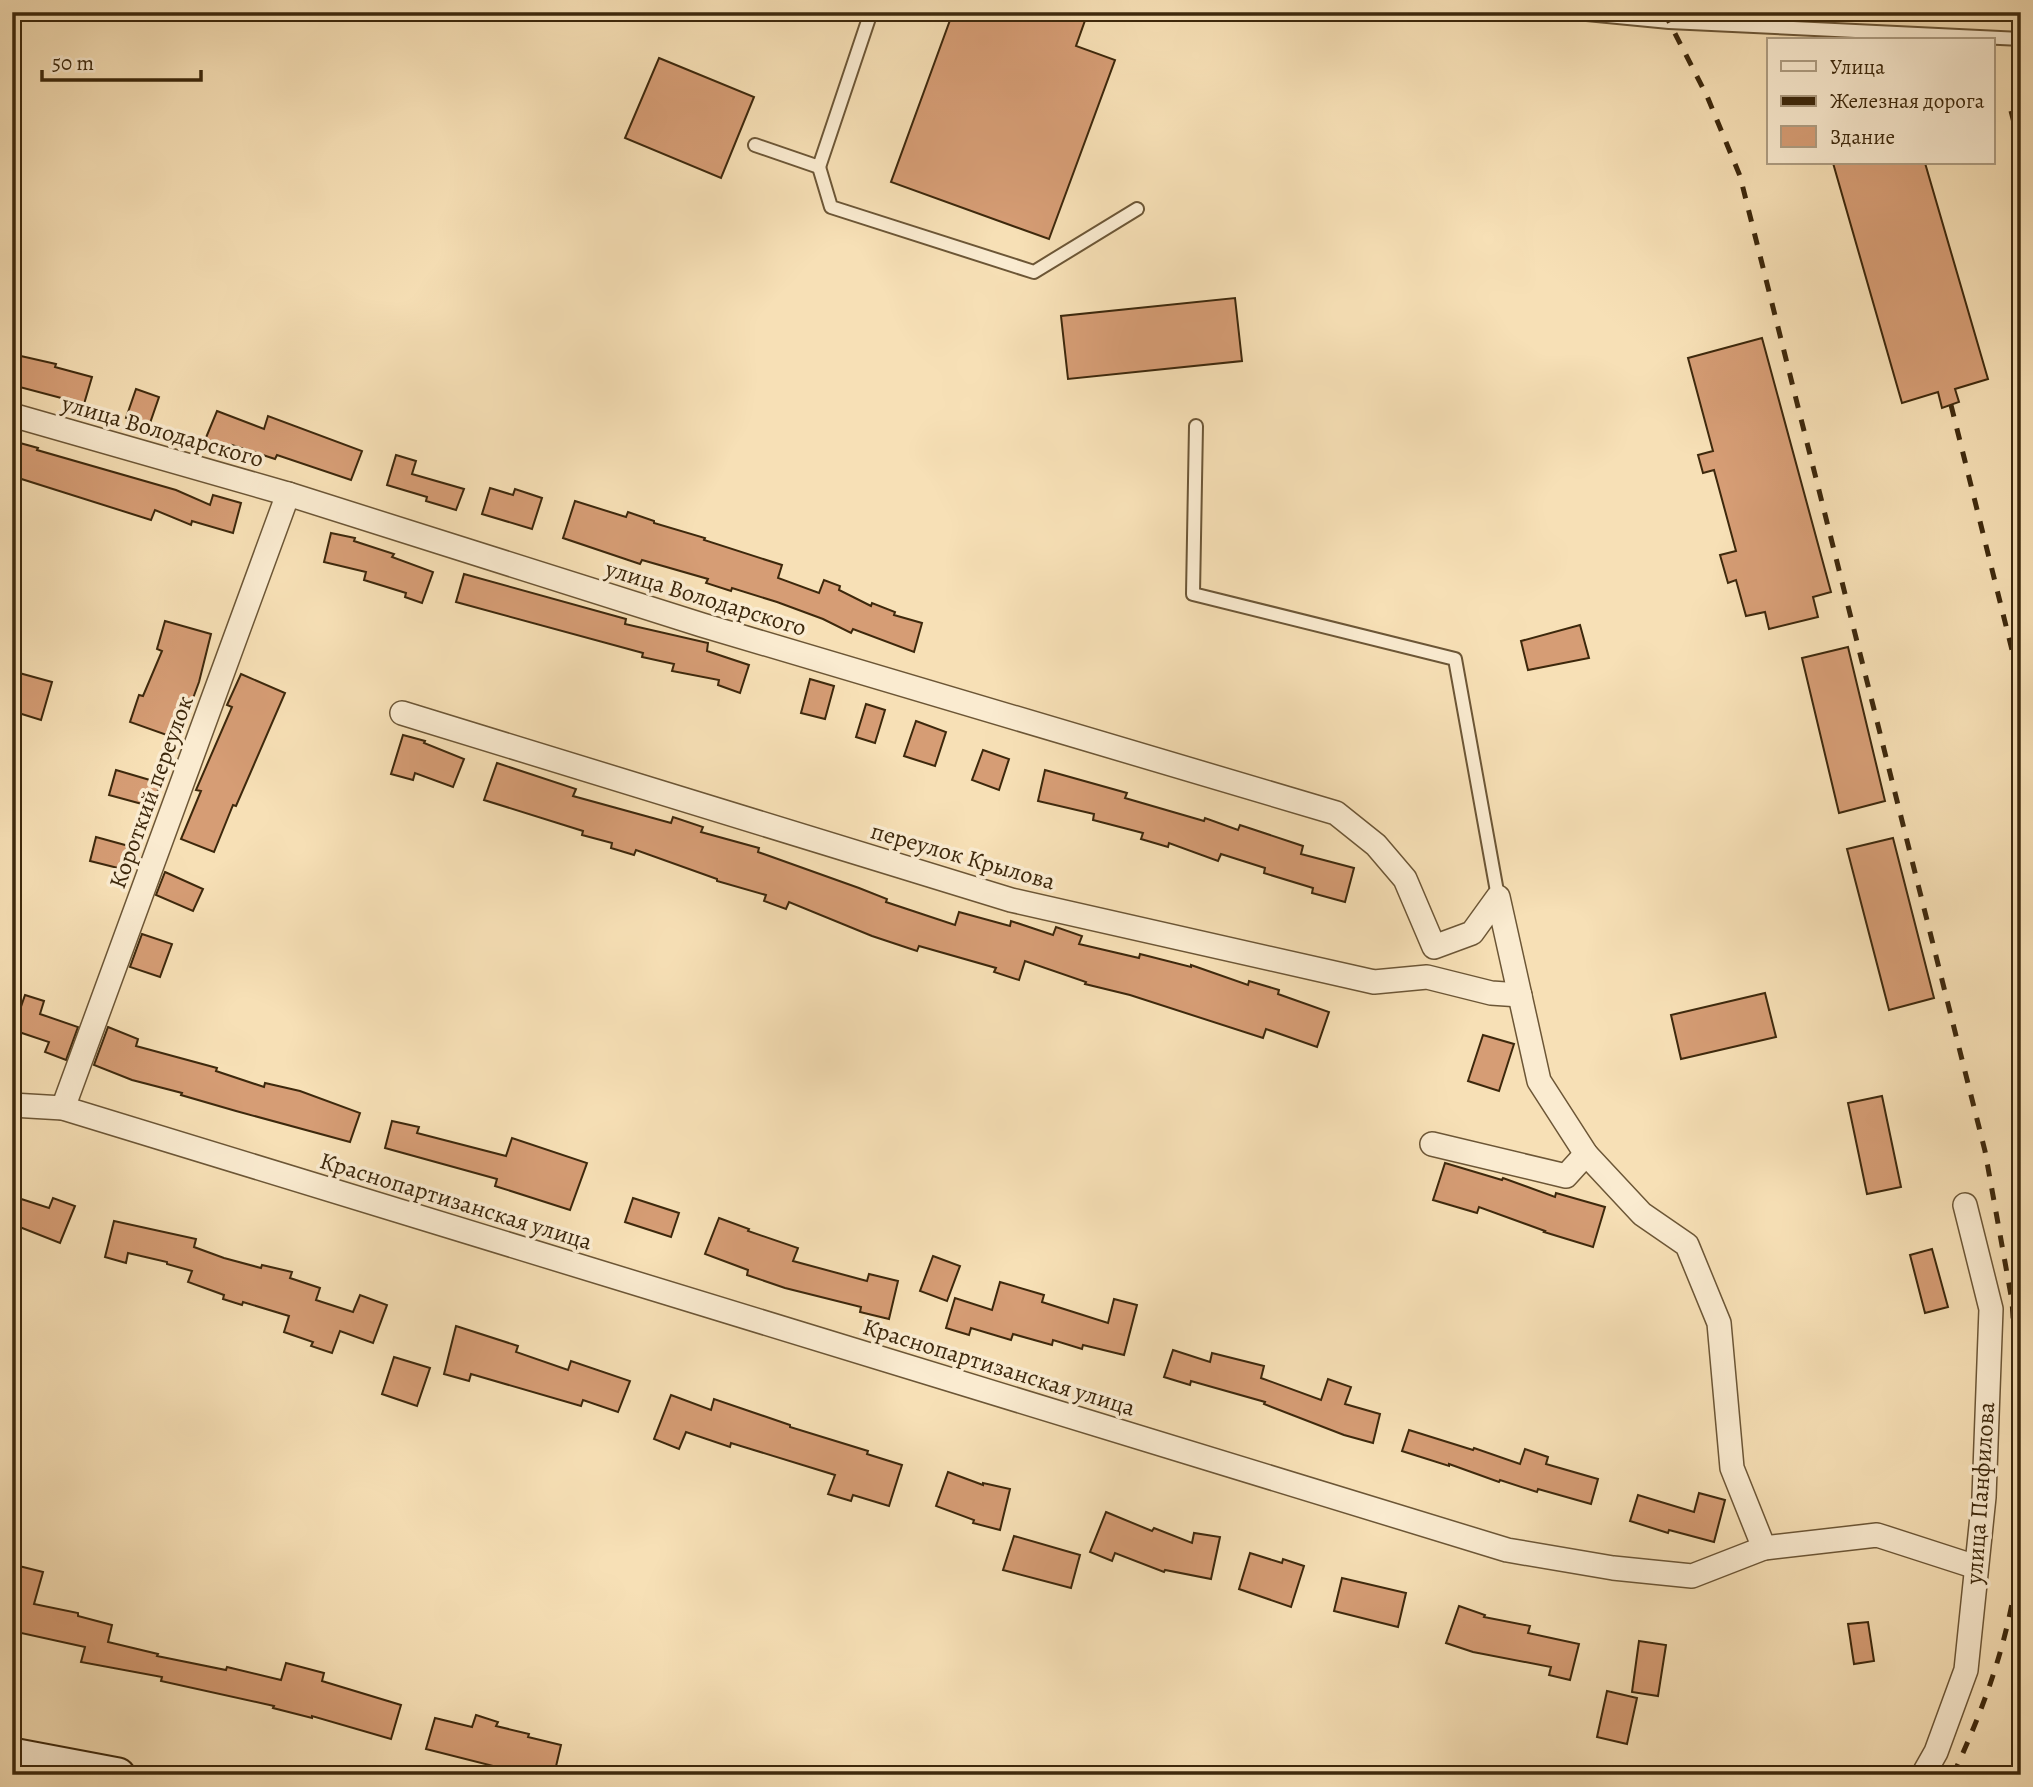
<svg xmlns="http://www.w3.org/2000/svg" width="2033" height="1787" viewBox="0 0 2033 1787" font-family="Alegreya,serif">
<rect width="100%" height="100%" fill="#f7e0b6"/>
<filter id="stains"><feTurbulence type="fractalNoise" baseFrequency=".00286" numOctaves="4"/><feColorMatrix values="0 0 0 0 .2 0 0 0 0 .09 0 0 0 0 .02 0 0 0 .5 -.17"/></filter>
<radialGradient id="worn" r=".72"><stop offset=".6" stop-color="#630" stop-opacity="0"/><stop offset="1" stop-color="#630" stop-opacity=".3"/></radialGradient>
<g fill="#d69d75" stroke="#3d280c" stroke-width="2">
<path d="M953 12H1088L1076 46 1115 60 1049 239 891 182Z"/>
<path d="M659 58 754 97 721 178 625 138Z"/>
<path d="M1833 163H1925L1988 379 1955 389 1959 402 1942 408 1938 392 1902 403Z"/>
<path d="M1235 298 1242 361 1068 379 1061 316Z"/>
<path d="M1762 338 1831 592 1813 597 1818 617 1769 629 1765 612 1746 616 1736 580 1728 583 1720 555 1736 551 1714 470 1703 473 1698 455 1713 451 1688 358Z"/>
<path d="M12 354 56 364 55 367 92 377 84 404 12 385Z"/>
<path d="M136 389 159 397 149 426 126 418Z"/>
<path d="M217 411 264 429 268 416 362 451 351 480 277 455 275 459 232 445 230 450 205 440Z"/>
<path d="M20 443 38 448 37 450 176 490 210 505 213 495 241 503 233 533 192 521 191 525 155 510 151 520 12 476Z"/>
<path d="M396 455 416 461 412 474 464 489 456 510 426 501 427 497 387 485Z"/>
<path d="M490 488 513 495 515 489 542 498 532 529 482 514Z"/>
<path d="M575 501 626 517 628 512 654 521V523L705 538 704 540 782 565 778 578 819 593 824 580 840 586 839 590 871 606 872 603 895 612 894 615 922 623 914 652 853 629 851 633 823 619 777 602 732 588 731 591 706 583 708 579 642 560 640 564 563 538Z"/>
<path d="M331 533 355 538 354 541 394 554 392 557 433 572 422 603 405 597 406 593 364 580 366 572 324 562Z"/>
<path d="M464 574 626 619 625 624 708 643 707 651 749 665 740 693 718 685 719 680 672 671 674 664 642 657 643 653 456 602Z"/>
<path d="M165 621 211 634 199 682 178 739 130 722 139 695 143 696 162 651 157 649Z"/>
<path d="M1580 625 1589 658 1528 670 1521 641Z"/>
<path d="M1848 647 1885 801 1839 813 1802 658Z"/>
<path d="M12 671 52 682 41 720 12 711Z"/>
<path d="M241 674 285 693 236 806 233 805 214 852 181 839 201 791 196 790 232 707 227 705Z"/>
<path d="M810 679 834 686 825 719 801 713Z"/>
<path d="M866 704 885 710 875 743 856 737Z"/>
<path d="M916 721 946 732 935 766 904 756Z"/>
<path d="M403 735 425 741 424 743 464 759 453 787 415 773 413 780 391 774Z"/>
<path d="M983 750 1009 759 999 790 972 780Z"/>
<path d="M497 763 576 789 573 796 671 823 673 817 703 827 701 832 759 848 758 852 859 888 887 899 886 902 955 925 959 912 1010 926 1011 921 1053 935 1056 927 1082 936 1079 944 1139 958 1140 954 1191 967V965L1248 985 1249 981 1279 990 1278 994 1329 1012 1317 1047 1266 1029 1263 1038 1130 995 1085 984 1086 982 1025 961 1019 980 994 972 996 968 919 946 917 951 872 936 789 902 786 909 764 901 766 895 717 881V879L636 850 634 855 611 848 612 843 582 835 583 831 484 800Z"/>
<path d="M116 770 160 783 153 807 109 795Z"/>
<path d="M1045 770 1127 793 1125 798 1204 821 1205 818 1238 830 1240 825 1303 846 1301 854 1354 868 1345 902 1312 893 1313 888 1264 873 1265 868 1221 854 1218 861 1169 843 1168 847 1141 839 1143 833 1093 820 1094 814 1038 801Z"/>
<path d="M96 837 136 848 130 871 90 861Z"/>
<path d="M1893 838 1934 998 1889 1010 1847 849Z"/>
<path d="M165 872 203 889 193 911 156 895Z"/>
<path d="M142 934 172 944 160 977 130 967Z"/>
<path d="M1765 993 1776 1037 1681 1059 1671 1015Z"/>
<path d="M25 995 44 1001 40 1014 78 1027 66 1060 45 1052 49 1042 13 1030Z"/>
<path d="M108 1027 138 1039 136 1046 217 1068 216 1071 264 1087 265 1083 300 1091 360 1113 350 1142 236 1111 181 1095 182 1093 132 1080 94 1065Z"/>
<path d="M1483 1035 1514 1044 1499 1091 1468 1081Z"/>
<path d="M1882 1096 1901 1187 1867 1194 1848 1103Z"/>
<path d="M392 1121 419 1127 417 1133 506 1156 512 1138 587 1163 570 1210 495 1186 497 1179 385 1148Z"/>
<path d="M1445 1163 1502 1180 1503 1178 1555 1197 1556 1193 1605 1207 1593 1247 1544 1232 1545 1231 1479 1207 1477 1213 1433 1200Z"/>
<path d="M12 1196 49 1208 53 1198 75 1206 60 1243 12 1224Z"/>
<path d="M633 1198 679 1213 671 1237 625 1222Z"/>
<path d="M719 1218 749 1229 748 1231 798 1248 793 1261 867 1281 869 1274 898 1281 889 1319 860 1312 861 1307 785 1288 747 1275 748 1270 705 1254Z"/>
<path d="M114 1221 196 1239 194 1247 224 1258 261 1268 262 1265 292 1272 290 1278 320 1288 316 1300 353 1312 360 1295 387 1305 373 1343 340 1331 332 1353 311 1346 313 1342 284 1332 289 1316 243 1302 242 1305 223 1299 224 1295 188 1282 192 1271 167 1264V1262L128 1253 126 1263 105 1257Z"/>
<path d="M1932 1249 1948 1307 1925 1313 1910 1255Z"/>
<path d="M933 1256 960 1266 947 1301 920 1291Z"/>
<path d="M1000 1282 1044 1295 1042 1302 1108 1323 1114 1299 1137 1305 1124 1355 1083 1345 1082 1349 1053 1340 1052 1345 1013 1334 1011 1340 971 1328 969 1335 946 1328 955 1298 992 1310Z"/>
<path d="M456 1326 518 1346 516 1352 568 1370 571 1361 630 1381 618 1412 583 1400 581 1406 471 1374 469 1381 444 1374Z"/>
<path d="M1173 1350 1210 1362 1212 1353 1264 1366 1261 1378 1321 1400 1328 1379 1351 1387 1345 1404 1380 1414 1373 1443 1344 1435 1264 1404 1265 1402 1191 1381 1190 1385 1164 1377Z"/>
<path d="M394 1357 430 1368 417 1406 382 1394Z"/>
<path d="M671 1395 711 1410 714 1399 790 1425V1427L868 1451 867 1454 902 1465 889 1506 853 1495 851 1501 828 1494 835 1475 731 1443 730 1447 686 1432 679 1449 654 1439Z"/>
<path d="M1409 1430 1473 1450 1474 1448 1520 1464 1525 1449 1548 1457 1546 1464 1598 1479 1591 1504 1538 1489 1537 1492 1500 1480 1499 1482 1449 1464V1466L1402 1451Z"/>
<path d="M948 1472 983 1485V1483L1010 1489 1000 1530 973 1523 974 1520 936 1506Z"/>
<path d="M1699 1493 1725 1500 1714 1542 1669 1530 1668 1533 1630 1521 1638 1495 1694 1512Z"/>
<path d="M1106 1512 1152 1531 1154 1528 1192 1543 1194 1533 1220 1537 1211 1579 1165 1570 1164 1572 1115 1553 1112 1561 1090 1552Z"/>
<path d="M1014 1536 1080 1555 1071 1588 1003 1570Z"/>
<path d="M1250 1553 1282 1563 1283 1559 1304 1566 1291 1607 1239 1589Z"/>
<path d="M19 1566 43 1572 34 1604 78 1613V1616L112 1625 108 1642 158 1654 157 1656 226 1670 227 1667 281 1680 286 1663 324 1673 322 1681 401 1705 391 1739 312 1716V1718L273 1708 274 1706 161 1681 162 1677 81 1662 85 1647 12 1631V1588Z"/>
<path d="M1342 1578 1406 1593 1398 1627 1334 1611Z"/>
<path d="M1459 1606 1485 1615 1484 1617 1530 1626 1528 1633 1579 1644 1570 1680 1549 1675 1551 1667 1473 1652 1446 1643Z"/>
<path d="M1868 1622 1874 1661 1854 1664 1848 1624Z"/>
<path d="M1639 1641 1666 1645 1658 1696 1632 1692Z"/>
<path d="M1607 1691 1637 1698 1627 1744 1597 1737Z"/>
<path d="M476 1715 498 1722 496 1726 529 1734 528 1737 561 1745 554 1775H529L426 1749 435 1718 472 1727Z"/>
</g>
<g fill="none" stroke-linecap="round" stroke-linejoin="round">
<defs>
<g id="service">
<path d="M1566 12 1669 22 2021 39"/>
<path d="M755 145 819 167 871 12"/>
<path d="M819 167 831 207 1034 272 1137 209"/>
<path d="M1196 426 1193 594 1455 659 1498 897"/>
</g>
<g id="minor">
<path d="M12 415 288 494 702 625 1336 813 1376 845 1405 879 1434 947 1472 933 1498 897 1539 1081 1586 1154 1642 1214 1687 1245 1719 1323 1732 1468 1764 1548"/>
<path d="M402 713 1011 900 1374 982 1427 977 1491 993 1520 995"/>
<path d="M12 1105 63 1108 1507 1550 1613 1568 1692 1576 1764 1548 1877 1535 1976 1567"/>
<path d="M63 1108 288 494"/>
<path d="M1432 1144 1566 1176 1586 1154"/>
<path d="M1923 1775 1936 1752 1966 1670 1984 1497 1991 1309 1965 1205"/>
</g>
<path id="secondary" d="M12 1755 118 1775"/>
</defs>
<use href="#service" stroke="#6c5636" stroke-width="16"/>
<use href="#minor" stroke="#6c5636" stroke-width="26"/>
<use href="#secondary" stroke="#3d280c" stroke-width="37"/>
<use href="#service" stroke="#faebd0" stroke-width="12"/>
<use href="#minor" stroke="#faebd0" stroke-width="23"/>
<use href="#secondary" stroke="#faebd0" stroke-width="33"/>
<g stroke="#3d280c" stroke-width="5" stroke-dasharray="12 12" stroke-linecap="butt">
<path d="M1664 12 1707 96 1740 176 1985 1151 2012 1301 2019 1408"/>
<path d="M2011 111 2021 150"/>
<path d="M1951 405 2021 686"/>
<path d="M1953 1775C1984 1708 2009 1640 2018 1566 2025 1512 2014 1455 2020 1401"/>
</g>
</g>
<g text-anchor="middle" stroke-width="7" stroke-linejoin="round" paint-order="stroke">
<g font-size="24" fill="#3d280c" stroke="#faebd0">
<text transform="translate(163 431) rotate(16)" y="8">улица Володарского</text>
<text transform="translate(706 598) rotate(17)" y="8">улица Володарского</text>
<text transform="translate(151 792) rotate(-70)" y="8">Короткий переулок</text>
<text transform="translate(963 856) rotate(16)" y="8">переулок Крылова</text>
<text transform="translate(456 1201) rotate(17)" y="8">Краснопартизанская улица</text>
<text transform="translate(999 1367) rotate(17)" y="8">Краснопартизанская улица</text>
<text transform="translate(1980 1493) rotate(-86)" y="8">улица Панфилова</text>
</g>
</g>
<rect width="2033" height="1787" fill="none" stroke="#f7e0b6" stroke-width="42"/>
<rect x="14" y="14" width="2005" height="1759" fill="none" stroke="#3d280c" stroke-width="3.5"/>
<rect x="21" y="21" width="1991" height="1745" fill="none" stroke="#3d280c" stroke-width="2"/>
<rect x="1767" y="38" width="228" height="126" fill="#faebd0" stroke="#ae9d82" stroke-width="2"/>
<rect x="1781" y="61" width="35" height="10" fill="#faebd0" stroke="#ae9d82" stroke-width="2"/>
<text x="1830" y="74" font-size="21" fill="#3d280c">Улица</text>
<rect x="1781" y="96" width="35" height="10" fill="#3d280c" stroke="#ae9d82" stroke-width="2"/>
<text x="1830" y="108" font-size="21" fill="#3d280c">Железная дорога</text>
<rect x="1781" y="126" width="35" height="21" fill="#d69d75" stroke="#ae9d82" stroke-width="2"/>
<text x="1830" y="144" font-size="21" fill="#3d280c">Здание</text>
<path d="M42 70v10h159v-10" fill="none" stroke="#3d280c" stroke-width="3.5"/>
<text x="52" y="70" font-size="21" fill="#3d280c" stroke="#faebd0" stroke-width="5" paint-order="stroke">50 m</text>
<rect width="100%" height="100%" filter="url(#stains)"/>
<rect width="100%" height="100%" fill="url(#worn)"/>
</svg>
